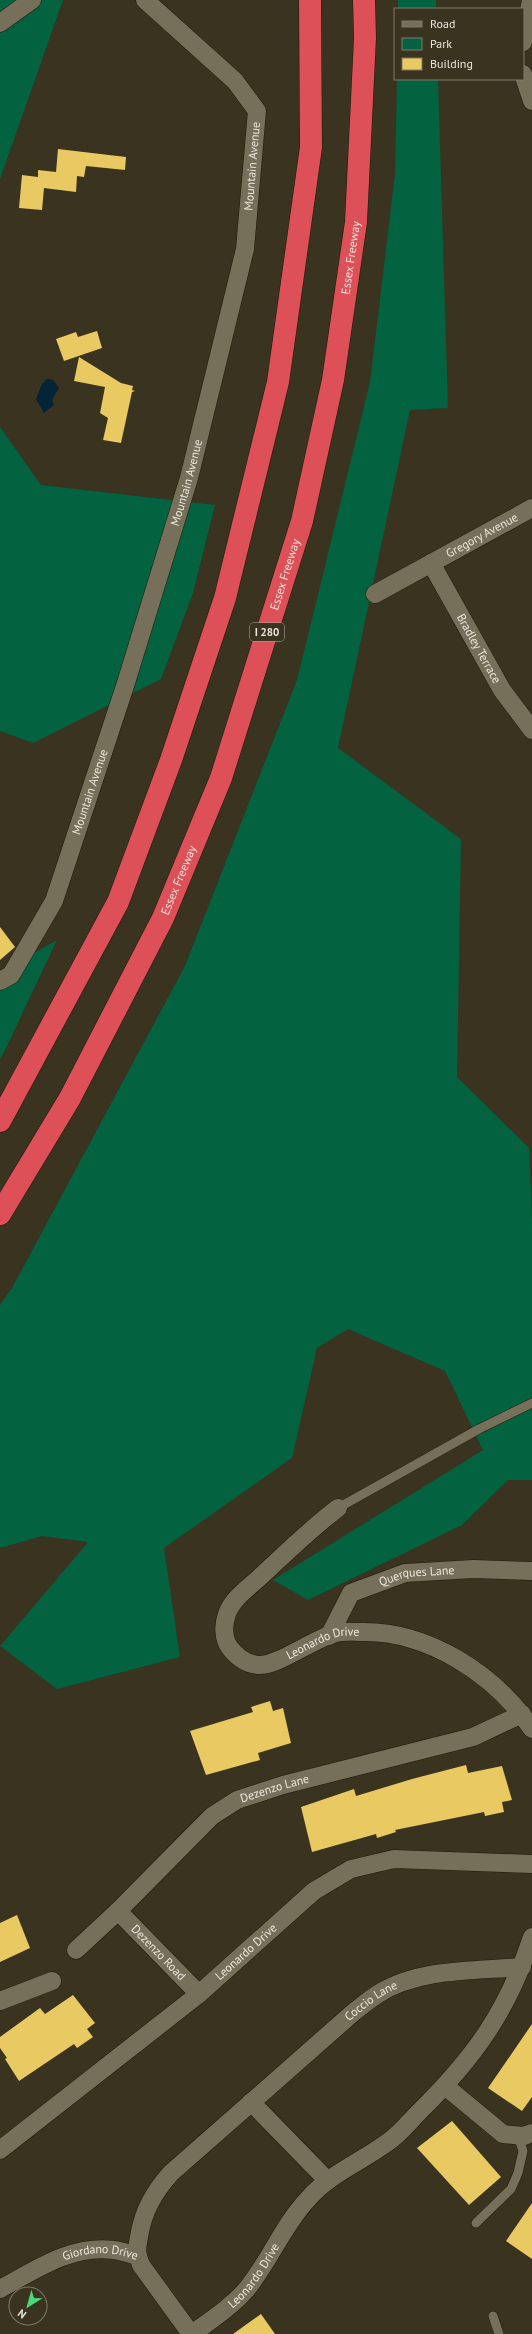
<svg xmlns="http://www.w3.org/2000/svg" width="532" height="2334" viewBox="0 0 532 2334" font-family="'PT Sans',sans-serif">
<rect width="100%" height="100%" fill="#393320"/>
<g fill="#036240">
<path d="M0 0H63L0 179Z"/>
<rect x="398" y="0" width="38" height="9"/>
<path d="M397 79H438L448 408 410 410 338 748 461 839 457 1077 529 1148 532 1220V1480H508L462 1525 308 1600 273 1580 483 1450 445 1371 348 1329 317 1348 292 1458 164 1548 180 1657 57 1689 0 1646 88 1542 42 1536 0 1548V1305L12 1288 185 966 297 680 370 382 395 174Z"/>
<path d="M0 427 41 485 215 505 193 593 161 679 33 743 0 731Z"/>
<path d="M57 940 6 1048 0 1059V972Z"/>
</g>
<path fill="#062438" d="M47 379 53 380 59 388 52 400 54 405 44 413 36 399 42 384Z"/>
<g fill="#e9c961">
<path d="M58 149 126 157 125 170 86 166 84 177 77 176 76 192 44 188 42 210 19 208 22 175 38 177V170L56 172Z"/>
<path d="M97 331 102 348 64 361 56 339 76 332 78 337Z"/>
<path d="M79 357 121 383 133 386 132 390 135 391 132 392 121 443 103 440 108 418 100 413 105 387 74 381Z"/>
<path d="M0 927 15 947 0 960Z"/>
<path d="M270 1701 273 1711 283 1708 291 1743 258 1753 260 1760 206 1775 190 1731 253 1712 251 1707Z"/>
<path d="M466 1765 468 1773 502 1766 512 1800 502 1802 504 1812 485 1816 484 1812 395 1830 396 1832 377 1838 376 1834 312 1852 301 1807 354 1789 356 1796 412 1779Z"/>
<path d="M17 1915 30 1948 0 1962V1923Z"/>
<path d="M73 1995 95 2023 87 2029 93 2037 77 2048 74 2044 19 2081 5 2059 7 2058 0 2048V2037L40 2008 45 2014Z"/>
<path d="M532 2024V2097L522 2111 488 2088Z"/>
<path d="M452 2121 501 2177 469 2205 417 2148Z"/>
<path d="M532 2203V2259L506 2241Z"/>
<path d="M261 2314 275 2334H233Z"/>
</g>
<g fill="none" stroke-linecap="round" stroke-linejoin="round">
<defs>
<g id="lane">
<path d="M338 1508 479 1429 532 1403"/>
<path d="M476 2223 511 2189 518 2173 523 2151 518 2136"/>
<path d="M493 2316 499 2334"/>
</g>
<g id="street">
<path d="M0 23 32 0"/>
<path d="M523 42 531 0"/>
<path d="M523 74 532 101"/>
<path id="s1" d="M431 563 502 690 532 730"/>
<path id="s2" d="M375 594 532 508"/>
<path id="s3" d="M0 981 11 975 54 901 125 686 189 478 245 249 257 111 235 81 145 0"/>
<path id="s4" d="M338 1508C309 1530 286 1553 259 1578 248 1588 232 1599 227 1614 223 1625 223 1639 230 1648 237 1657 247 1664 258 1665 279 1666 312 1639 336 1633 343 1631 352 1632 360 1632 427 1630 495 1674 532 1729"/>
<path id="s5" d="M329 1636 351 1593 405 1573 473 1569 532 1571"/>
<path id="s6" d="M118 1911 199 1994"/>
<path id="s7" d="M76 1950 118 1911 212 1816 237 1800 283 1785 473 1737 522 1714"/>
<path d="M0 2001 52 1981"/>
<path d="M445 2086 503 2134 524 2136 532 2133"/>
<path d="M251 2102 327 2180"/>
<path id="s8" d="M0 2150 199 1994 314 1891 351 1869 394 1859 532 1864"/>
<path id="s9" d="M138 2256C136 2250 138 2243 139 2237 143 2211 154 2192 171 2173L355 2011C363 2005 370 1999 378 1994 419 1968 476 1971 522 1967"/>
<path id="s10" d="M0 2289C35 2270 72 2244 114 2250 122 2251 130 2254 138 2256L141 2265 191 2334"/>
<path id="s11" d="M192 2334C211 2320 230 2308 246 2290 269 2262 283 2226 307 2200 329 2174 361 2162 388 2142 400 2134 410 2121 420 2111 475 2057 508 2010 532 1937"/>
</g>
<g id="highway">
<path d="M0 1121 118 902 171 760 225 598 278 382 311 147 310 0"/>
<path id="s12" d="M0 1214 70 1098 163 918 221 778 302 521 333 380 356 222 365 38 364 0"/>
</g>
</defs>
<use href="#lane" stroke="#201a08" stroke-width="10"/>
<use href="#street" stroke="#201a08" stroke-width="19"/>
<use href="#highway" stroke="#201a08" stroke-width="23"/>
<use href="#lane" stroke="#766f5a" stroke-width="9"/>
<use href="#street" stroke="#766f5a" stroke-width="18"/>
<use href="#highway" stroke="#de5057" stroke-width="22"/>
</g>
<g text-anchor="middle" stroke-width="4" stroke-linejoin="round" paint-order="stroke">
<rect fill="#393320" stroke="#b5b0a3" stroke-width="1" x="250" y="623" width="34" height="18" rx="3"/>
<g font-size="11" font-weight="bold" fill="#eae6db">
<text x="267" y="636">I 280</text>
</g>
<g font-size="12" fill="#eae6db" stroke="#393320">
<text dy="4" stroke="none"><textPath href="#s3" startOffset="861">Mountain Avenue</textPath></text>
<text dy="4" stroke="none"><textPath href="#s12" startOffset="1027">Essex Freeway</textPath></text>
<text dy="4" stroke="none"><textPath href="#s3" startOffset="537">Mountain Avenue</textPath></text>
<text dy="4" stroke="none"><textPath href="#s2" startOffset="122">Gregory Avenue</textPath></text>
<text dy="4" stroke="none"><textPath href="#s12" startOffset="703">Essex Freeway</textPath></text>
<text dy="4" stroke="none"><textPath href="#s1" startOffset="98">Bradley Terrace</textPath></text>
<text dy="4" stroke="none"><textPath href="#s3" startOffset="213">Mountain Avenue</textPath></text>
<text dy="4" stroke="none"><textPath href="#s12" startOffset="379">Essex Freeway</textPath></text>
<text dy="4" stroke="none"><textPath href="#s5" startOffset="117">Querques Lane</textPath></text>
<text dy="4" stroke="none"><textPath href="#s4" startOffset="293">Leonardo Drive</textPath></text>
<text dy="4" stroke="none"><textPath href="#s7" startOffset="260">Dezenzo Lane</textPath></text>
<text dy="4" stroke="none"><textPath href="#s8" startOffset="316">Leonardo Drive</textPath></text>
<text dy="4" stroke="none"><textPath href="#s6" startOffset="58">Dezenzo Road</textPath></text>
<text dy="4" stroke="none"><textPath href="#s9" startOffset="356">Coccio Lane</textPath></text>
<text dy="4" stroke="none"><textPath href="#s10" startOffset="109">Giordano Drive</textPath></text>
<text dy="4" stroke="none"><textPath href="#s11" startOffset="86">Leonardo Drive</textPath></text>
</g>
</g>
<rect x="394" y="8" width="130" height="72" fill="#393320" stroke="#807b6b"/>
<rect x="402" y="21" width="20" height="6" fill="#766f5a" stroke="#807b6b"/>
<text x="430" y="28" font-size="12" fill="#eae6db">Road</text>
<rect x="402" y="38" width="20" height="12" fill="#036240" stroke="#807b6b"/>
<text x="430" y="48" font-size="12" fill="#eae6db">Park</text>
<rect x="402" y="58" width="20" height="12" fill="#e9c961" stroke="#807b6b"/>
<text x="430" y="68" font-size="12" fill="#eae6db">Building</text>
<g transform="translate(28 2306) rotate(217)"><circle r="19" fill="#393320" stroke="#807b6b"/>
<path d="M0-3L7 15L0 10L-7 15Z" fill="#4bd677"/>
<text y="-6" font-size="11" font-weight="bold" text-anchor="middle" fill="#eae6db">N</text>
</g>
</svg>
